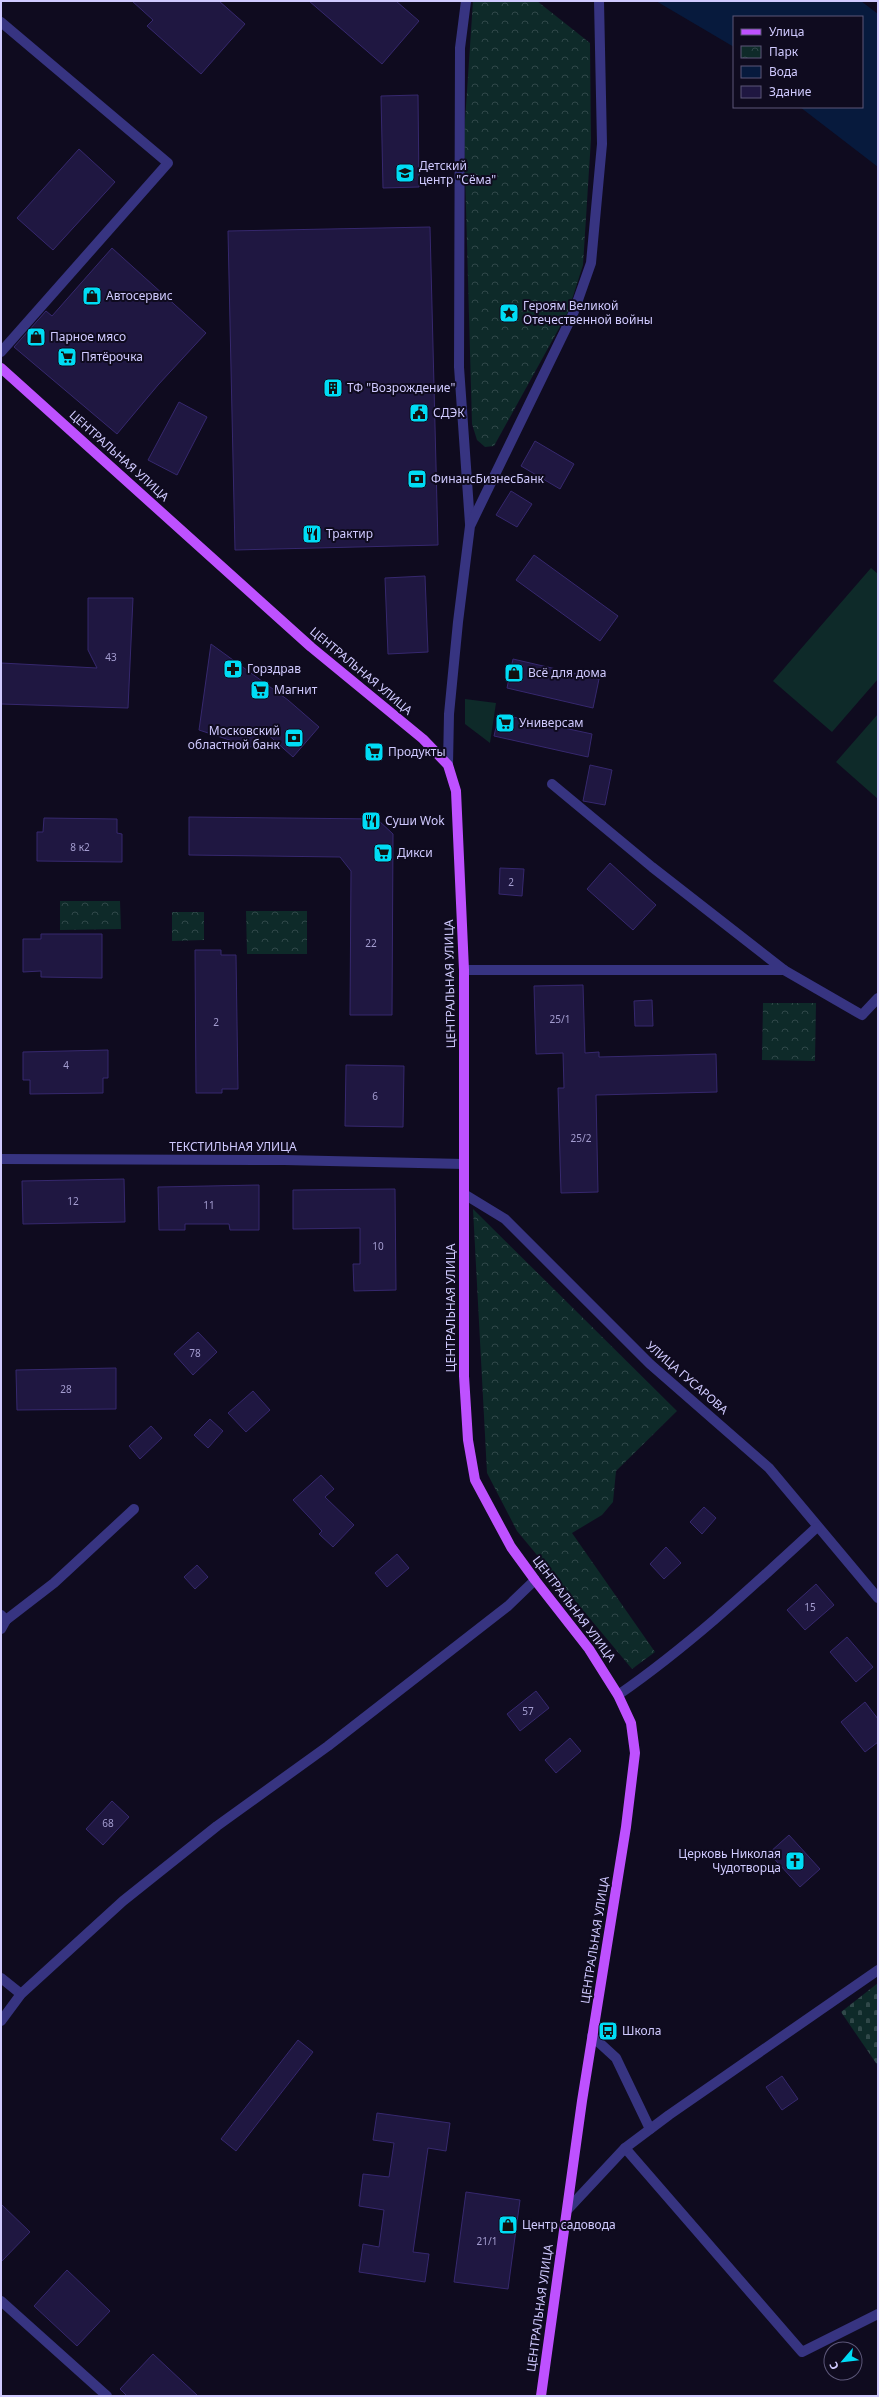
<svg xmlns="http://www.w3.org/2000/svg" width="879" height="2397" viewBox="0 0 879 2397" font-family="'Noto Sans',sans-serif">
<defs>
<pattern id="cemetery-stones" width="16" height="16" patternUnits="userSpaceOnUse"><rect width="16" height="16" fill="#0e2a29"/><path d="M2 7V4a2 2 0 0 1 4 0v3zM10 15v-3a2 2 0 0 1 4 0v3z" fill="#304849"/></pattern>
<pattern id="park-crowns" width="20" height="18" patternUnits="userSpaceOnUse"><rect width="20" height="18" fill="#0e2a29"/><path d="M2 6a3 3 0 1 1 6 0M12 15a3 3 0 1 1 6 0" fill="none" stroke="#304849"/></pattern>
</defs>
<rect width="100%" height="100%" fill="#0f0b1f"/>
<g fill="#0e2a29">
<path d="M871 568 878 574V679L832 732 773 681Z"/>
<path d="M465 699 496 703 490 743 465 724Z"/>
<path d="M878 714V799L836 762Z"/>
</g>
<path fill="url(#cemetery-stones)" d="M878 1983V2066L841 2012Z"/>
<g fill="url(#park-crowns)">
<path d="M473 1H537L590 43 591 139 583 265 568 312 494 446 485 447 477 440 472 424 464 136Z"/>
<path d="M60 901H120L121 929 60 930Z"/>
<path d="M246 911H307V954H247Z"/>
<path d="M172 912H204V940L172 941Z"/>
<path d="M763 1003H816L815 1061 762 1060Z"/>
<path d="M473 1209 677 1411 616 1471 613 1502 602 1515 572 1533 655 1652 632 1669 517 1531 487 1473Z"/>
</g>
<path fill="#071a3d" d="M656 1H861L878 14V167L800 107H862V17H734V47Z"/>
<g fill="#1f1741" stroke="#36286e">
<path d="M132 1H219L245 24 201 74 147 26 153 20Z"/>
<path d="M309 1H396L419 21 382 64Z"/>
<path d="M418 95 419 187 383 188 381 96Z"/>
<path d="M79 149 115 182 53 250 17 218Z"/>
<path d="M430 227 438 545 235 550 228 231Z"/>
<path d="M112 248 206 333 158 385 117 434 14 347 46 311 52 316Z"/>
<path d="M179 402 207 417 177 475 148 460Z"/>
<path d="M535 441 574 464 560 489 521 466Z"/>
<path d="M511 491 532 504 517 527 496 515Z"/>
<path d="M534 555 618 616 600 641 516 580Z"/>
<path d="M425 576 428 652 388 654 385 578Z"/>
<path d="M88 598H133L128 708 1 704V663L97 668 88 650Z"/>
<path d="M211 644 288 700 319 727 293 757 264 731 251 747 199 730Z"/>
<path d="M513 659 599 679 593 708 507 688Z"/>
<path d="M499 714 592 734 588 757 494 736Z"/>
<path d="M590 765 612 770 605 805 583 801Z"/>
<path d="M189 817 377 819 393 834 392 1015H350L351 871 340 857 189 855Z"/>
<path d="M44 818 117 819V833L122 834V862L37 861V832H43Z"/>
<path d="M610 863 656 905 633 930 587 889Z"/>
<path d="M500 868 524 869 522 896 499 894Z"/>
<path d="M41 934H102V978L41 977V971L23 972V939H41Z"/>
<path d="M195 950H221V955H236L238 1089H222V1093H196Z"/>
<path d="M583 985 585 1053 599 1052V1057L716 1054 717 1092 596 1095 598 1192 561 1193 558 1088H564L563 1053 536 1054 534 986Z"/>
<path d="M652 1000 653 1026H635L634 1001Z"/>
<path d="M108 1050V1078H103V1093L30 1094V1080H23V1052Z"/>
<path d="M346 1065 404 1066 403 1127 345 1126Z"/>
<path d="M124 1179 125 1222 23 1224 22 1181Z"/>
<path d="M259 1185V1230H230L229 1224H185V1230H159L158 1187Z"/>
<path d="M395 1189 396 1290 354 1291 353 1264H360V1228L293 1229V1190Z"/>
<path d="M198 1332 217 1352 193 1375 174 1354Z"/>
<path d="M116 1368V1409L17 1410 16 1370Z"/>
<path d="M253 1391 270 1410 246 1432 228 1413Z"/>
<path d="M210 1419 223 1431 208 1448 194 1435Z"/>
<path d="M151 1426 162 1438 140 1459 129 1446Z"/>
<path d="M321 1475 334 1489 325 1497 354 1525 333 1547 319 1534 322 1531 293 1500Z"/>
<path d="M704 1507 716 1518 702 1534 690 1522Z"/>
<path d="M666 1547 681 1563 664 1579 650 1564Z"/>
<path d="M397 1554 409 1568 387 1587 375 1573Z"/>
<path d="M197 1565 208 1577 195 1589 184 1577Z"/>
<path d="M816 1584 834 1605 805 1630 787 1610Z"/>
<path d="M847 1637 873 1667 856 1682 830 1652Z"/>
<path d="M536 1691 549 1708 520 1731 507 1714Z"/>
<path d="M865 1702 878 1719V1742L865 1752 841 1722Z"/>
<path d="M570 1738 581 1751 556 1773 545 1760Z"/>
<path d="M112 1801 129 1817 103 1845 86 1829Z"/>
<path d="M789 1835 820 1869 800 1887 769 1853Z"/>
<path d="M298 2040 313 2052 236 2151 221 2139Z"/>
<path d="M782 2076 798 2099 782 2110 766 2087Z"/>
<path d="M377 2113 450 2123 446 2151 428 2148 413 2252 429 2254 425 2282 359 2272 363 2244 379 2247 384 2210 359 2206 363 2174 389 2177 394 2143 373 2140Z"/>
<path d="M466 2192 520 2200 508 2289 454 2282Z"/>
<path d="M1 2204 30 2232 1 2262Z"/>
<path d="M67 2270 110 2311 77 2346 34 2306Z"/>
<path d="M153 2354 198 2396H127L120 2389Z"/>
</g>
<g fill="none" stroke-linecap="round" stroke-linejoin="round">
<g stroke="#373481" stroke-width="10">
<path d="M466 1 460 48 459 367 470 524"/>
<path d="M1 22 168 163 1 352"/>
<path d="M448 765 449 714 458 622 470 526 573 314 591 263 602 144 599 1"/>
<path d="M552 784 652 867 784 970 862 1015 878 998"/>
<path d="M464 970H784"/>
<path d="M1 1159 284 1160 464 1164"/>
<path d="M464 1194 505 1219 650 1364 769 1468 878 1598"/>
<path d="M1 1615 6 1620 1 1629"/>
<path d="M6 1620 54 1583 134 1509"/>
<path d="M618 1695C690 1645 753 1586 817 1527"/>
<path d="M1 1978 21 1994"/>
<path d="M1 2021 21 1994 123 1901 217 1826 328 1746 508 1606 535 1580"/>
<path d="M592 2036 616 2058 650 2129"/>
<path d="M625 2148 802 2352 878 2314"/>
<path d="M568 2209 625 2148 669 2115 878 1970"/>
<path d="M1 2301 107 2396"/>
</g>
<path stroke="#be51ff" stroke-width="10" d="M1 368 311 647 423 739 448 765 456 791 464 970V1376L468 1440 475 1480 511 1547 535 1580 589 1649 618 1695 631 1723 635 1753 626 1827 582 2101 541 2396"/>
</g>
<defs>
<symbol id="school-square" viewBox="-11 -11 22 22"><rect x="-9" y="-9" width="18" height="18" rx="4" fill="#00dcf5" stroke="#0f0b1f"/><path d="M0-5L7-2L0 1L-7-2ZM-4 1L0 2.5L4 1V4Q0 6-4 4Z" fill="#111"/></symbol>
<symbol id="shop-square" viewBox="-11 -11 22 22"><rect x="-9" y="-9" width="18" height="18" rx="4" fill="#00dcf5" stroke="#0f0b1f"/><path d="M-5-2.5h2.3a2.7 3.5 0 0 1 5.4 0H5L5.5 6h-11ZM-1.5-2.5h3a1.5 2.3 0 0 0-3 0Z" fill="#111"/></symbol>
<symbol id="sight-square" viewBox="-11 -11 22 22"><rect x="-9" y="-9" width="18" height="18" rx="4" fill="#00dcf5" stroke="#0f0b1f"/><path d="M0-6L1.8-2.2L6-1.7L2.9 1.2L3.7 5.4L0 3.3L-3.7 5.4L-2.9 1.2L-6-1.7L-1.8-2.2Z" fill="#111"/></symbol>
<symbol id="supermarket-square" viewBox="-11 -11 22 22"><rect x="-9" y="-9" width="18" height="18" rx="4" fill="#00dcf5" stroke="#0f0b1f"/><path d="M-6-5.5h2.5l.6 2H6L4.5 2H-2.5L-4.4-4H-6ZM-1.5 3.2a1.3 1.3 0 1 0 .1 0ZM3 3.2a1.3 1.3 0 1 0 .1 0Z" fill="#111"/></symbol>
<symbol id="building-square" viewBox="-11 -11 22 22"><rect x="-9" y="-9" width="18" height="18" rx="4" fill="#00dcf5" stroke="#0f0b1f"/><path d="M-4-6H4V6H1V3H-1V6H-4ZM-2.5-4.3h1.7v1.8h-1.7ZM.8-4.3h1.7v1.8H.8ZM-2.5-1h1.7V.8h-1.7ZM.8-1h1.7V.8H.8Z" fill="#111"/></symbol>
<symbol id="civic-square" viewBox="-11 -11 22 22"><rect x="-9" y="-9" width="18" height="18" rx="4" fill="#00dcf5" stroke="#0f0b1f"/><path d="M-.6-6.5H3V-4.5H.6V-3L4-1V1h2V6H-6V1h2V-1L-.6-3ZM-1.2 2.5V6h2.4V2.5Z" fill="#111"/></symbol>
<symbol id="bank-square" viewBox="-11 -11 22 22"><rect x="-9" y="-9" width="18" height="18" rx="4" fill="#00dcf5" stroke="#0f0b1f"/><path d="M-6-4H6V4H-6ZM0-2.3a2.3 2.3 0 1 0 0 4.6a2.3 2.3 0 1 0 0-4.6Z" fill="#111"/></symbol>
<symbol id="restaurant-square" viewBox="-11 -11 22 22"><rect x="-9" y="-9" width="18" height="18" rx="4" fill="#00dcf5" stroke="#0f0b1f"/><path d="M-5-6h1v4h1v-4h1v4h1v-4h1v5L-1.5 .5V6h-2V.5L-5-1ZM5-6V6H3V1.5H1.5Q1.5-4 5-6Z" fill="#111"/></symbol>
<symbol id="pharmacy-square" viewBox="-11 -11 22 22"><rect x="-9" y="-9" width="18" height="18" rx="4" fill="#00dcf5" stroke="#0f0b1f"/><path d="M-2-6h4v4h4v4h-4v4h-4v-4h-4v-4h4Z" fill="#111"/></symbol>
<symbol id="church-square" viewBox="-11 -11 22 22"><rect x="-9" y="-9" width="18" height="18" rx="4" fill="#00dcf5" stroke="#0f0b1f"/><path d="M-1.2-6h2.4v3.5h3.3v2.4h-3.3V6h-2.4V-.1h-3.3v-2.4h3.3Z" fill="#111"/></symbol>
<symbol id="bus-square" viewBox="-11 -11 22 22"><rect x="-9" y="-9" width="18" height="18" rx="4" fill="#00dcf5" stroke="#0f0b1f"/><path d="M-5-6H5V4H4V6H2V4H-2V6H-4V4H-5ZM-3.5-4V0h7V-4ZM-3.5 1.2v1.5H-2V1.2ZM2 1.2v1.5H3.5V1.2Z" fill="#111"/></symbol>
</defs>
<g fill-rule="evenodd">
<use href="#school-square" x="394" y="162" width="22" height="22"/>
<use href="#shop-square" x="81" y="285" width="22" height="22"/>
<use href="#sight-square" x="498" y="302" width="22" height="22"/>
<use href="#shop-square" x="25" y="326" width="22" height="22"/>
<use href="#supermarket-square" x="56" y="346" width="22" height="22"/>
<use href="#building-square" x="322" y="377" width="22" height="22"/>
<use href="#civic-square" x="408" y="402" width="22" height="22"/>
<use href="#bank-square" x="406" y="468" width="22" height="22"/>
<use href="#restaurant-square" x="301" y="523" width="22" height="22"/>
<use href="#pharmacy-square" x="222" y="658" width="22" height="22"/>
<use href="#shop-square" x="503" y="662" width="22" height="22"/>
<use href="#supermarket-square" x="249" y="679" width="22" height="22"/>
<use href="#supermarket-square" x="494" y="712" width="22" height="22"/>
<use href="#bank-square" x="283" y="727" width="22" height="22"/>
<use href="#supermarket-square" x="363" y="741" width="22" height="22"/>
<use href="#restaurant-square" x="360" y="810" width="22" height="22"/>
<use href="#supermarket-square" x="372" y="842" width="22" height="22"/>
<use href="#church-square" x="784" y="1850" width="22" height="22"/>
<use href="#bus-square" x="597" y="2020" width="22" height="22"/>
<use href="#shop-square" x="497" y="2214" width="22" height="22"/>
</g>
<g text-anchor="middle" stroke-width="4" stroke-linejoin="round" paint-order="stroke">
<g font-size="10" fill="#a49dd0">
<text x="111" y="661">43</text>
<text x="80" y="851">8 к2</text>
<text x="511" y="886">2</text>
<text x="371" y="947">22</text>
<text x="560" y="1023">25/1</text>
<text x="216" y="1026">2</text>
<text x="66" y="1069">4</text>
<text x="375" y="1100">6</text>
<text x="581" y="1142">25/2</text>
<text x="73" y="1205">12</text>
<text x="209" y="1209">11</text>
<text x="378" y="1250">10</text>
<text x="195" y="1357">78</text>
<text x="66" y="1393">28</text>
<text x="810" y="1611">15</text>
<text x="528" y="1715">57</text>
<text x="108" y="1827">68</text>
<text x="487" y="2245">21/1</text>
</g>
<g font-size="12" fill="#d0caff" stroke="#0f0b1f" text-anchor="start">
<text x="419" y="170">Детский<tspan x="419" dy="14">центр "Сёма"</tspan></text>
<text x="106" y="300">Автосервис</text>
<text x="523" y="310">Героям Великой<tspan x="523" dy="14">Отечественной войны</tspan></text>
<text x="50" y="341">Парное мясо</text>
<text x="81" y="361">Пятёрочка</text>
<text x="347" y="392">ТФ "Возрождение"</text>
<text x="433" y="417">СДЭК</text>
<text x="431" y="483">ФинансБизнесБанк</text>
<text x="326" y="538">Трактир</text>
<text x="247" y="673">Горздрав</text>
<text x="528" y="677">Всё для дома</text>
<text x="274" y="694">Магнит</text>
<text x="519" y="727">Универсам</text>
<text x="280" y="735" text-anchor="end">Московский<tspan x="280" dy="14">областной банк</tspan></text>
<text x="388" y="756">Продукты</text>
<text x="385" y="825">Суши Wok</text>
<text x="397" y="857">Дикси</text>
<text x="781" y="1858" text-anchor="end">Церковь Николая<tspan x="781" dy="14">Чудотворца</tspan></text>
<text x="622" y="2035">Школа</text>
<text x="522" y="2229">Центр садовода</text>
</g>
<g font-size="12" fill="#d0caff" stroke="#0f0b1f">
<text transform="translate(119 456) rotate(42)" y="4">ЦЕНТРАЛЬНАЯ УЛИЦА</text>
<text transform="translate(361 671) rotate(40)" y="4">ЦЕНТРАЛЬНАЯ УЛИЦА</text>
<text transform="translate(450 984) rotate(-91)" y="4">ЦЕНТРАЛЬНАЯ УЛИЦА</text>
<text x="233" y="1151">ТЕКСТИЛЬНАЯ УЛИЦА</text>
<text transform="translate(451 1308) rotate(-90)" y="4">ЦЕНТРАЛЬНАЯ УЛИЦА</text>
<text transform="translate(687 1378) rotate(41)" y="4">УЛИЦА ГУСАРОВА</text>
<text transform="translate(574 1609) rotate(53)" y="4">ЦЕНТРАЛЬНАЯ УЛИЦА</text>
<text transform="translate(595 1940) rotate(-81)" y="4">ЦЕНТРАЛЬНАЯ УЛИЦА</text>
<text transform="translate(540 2308) rotate(-82)" y="4">ЦЕНТРАЛЬНАЯ УЛИЦА</text>
</g>
</g>
<rect width="879" height="2397" fill="none" stroke="#d0caff" stroke-width="4"/>
<rect x="733" y="16" width="130" height="92" fill="#0f0b1f" stroke="#5c5779"/>
<rect x="741" y="29" width="20" height="6" fill="#be51ff" stroke="#5c5779"/>
<text x="769" y="36" font-size="12" fill="#d0caff">Улица</text>
<rect x="741" y="46" width="20" height="12" fill="url(#park-crowns)" stroke="#5c5779"/>
<text x="769" y="56" font-size="12" fill="#d0caff">Парк</text>
<rect x="741" y="66" width="20" height="12" fill="#071a3d" stroke="#5c5779"/>
<text x="769" y="76" font-size="12" fill="#d0caff">Вода</text>
<rect x="741" y="86" width="20" height="12" fill="#1f1741" stroke="#5c5779"/>
<text x="769" y="96" font-size="12" fill="#d0caff">Здание</text>
<g transform="translate(843 2361) rotate(242)"><circle r="19" fill="#0f0b1f" stroke="#5c5779"/>
<path d="M0-3L7 15L0 10L-7 15Z" fill="#00dcf5"/>
<text y="-6" font-size="11" font-weight="bold" text-anchor="middle" fill="#d0caff">С</text>
</g>
</svg>
